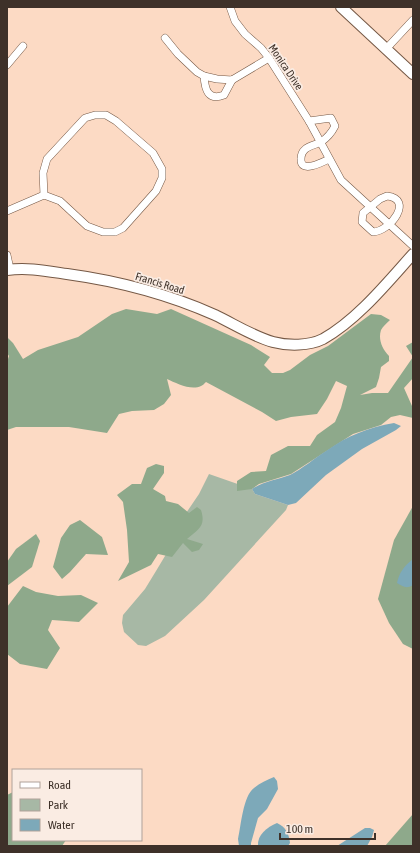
<svg xmlns="http://www.w3.org/2000/svg" width="420" height="853" viewBox="0 0 420 853" font-family="'Asap Condensed',sans-serif">
<rect width="100%" height="100%" fill="#fcdac4"/>
<path fill="#a7b8a5" d="M209 474 252 489 255 494 288 505 286 510 204 600 165 636 146 646 138 645 124 632 122 623 123 615 145 589 156 571 168 551 180 522 199 494Z"/>
<g fill="#8ea98b">
<path d="M126 309 157 314 171 309 251 345 270 357 264 365 272 373H283L290 370 310 355 328 346 371 314 381 315 390 320C387 323 383 326 381 330 378 339 382 349 389 356V361L381 367 379 378 376 387 360 395 372 393H388L413 357 406 346 413 342V378L404 388 412 406H413V418L400 415 391 417 381 425 353 434 291 474 259 484 252 489 237 491V481L251 472 266 471 271 455 288 446H310L317 435 335 422 341 408 347 386 336 381 327 399 317 414 291 417 276 421 262 412 206 382C204 384 203 385 201 386 191 391 176 383 167 379L171 395 164 404 154 410 132 411 119 414 107 433 69 427H16L7 430V362L9 356 7 353V337L13 343 23 359 38 350 78 337 112 314Z"/>
<path d="M156 464 164 466V473L153 489 165 496 166 501 178 504 189 513 197 507 201 510C206 526 199 529 187 539L203 544 199 550 192 552 183 543 172 557 158 554 151 565 118 581 129 562 127 530 123 502 117 495 132 484H141L147 468Z"/>
<path d="M413 506V649L403 644 389 623 378 599 394 540Z"/>
<path d="M80 520 102 537 108 555 86 554 70 572 62 579 53 567 61 538 70 525Z"/>
<path d="M36 534 40 541 32 567 7 586V562L16 549Z"/>
<path d="M23 586 36 592 58 596 81 595 98 603 79 622 52 620 48 630 60 648 47 669 20 664 7 654V607Z"/>
<path d="M13 792V840H66L62 846H7V795Z"/>
<path d="M413 814V846H385Z"/>
</g>
<g fill="#7da9b9">
<path d="M394 423 401 426 396 430 362 449 326 475 296 503 288 505 255 494 252 489C264 481 277 480 290 475 302 469 315 458 326 451 347 436 369 427 394 423Z"/>
<path d="M413 559V585C406 589 404 587 397 583 399 573 404 566 413 559Z"/>
<path d="M274 777 277 781 278 789 267 809 258 818 251 843V846H239L238 839C241 826 243 796 254 788 260 783 267 780 274 777Z"/>
<path d="M277 823C286 827 289 834 290 843L288 846H258C257 835 267 827 277 823Z"/>
<path d="M365 828H370L374 830 372 837 367 846H337Z"/>
</g>
<g fill="none" stroke-linecap="round" stroke-linejoin="round">
<defs>
<g id="street">
<path d="M230 7 235 21 245 34 261 48 269 58 309 121 341 180 413 246"/>
<path d="M165 38 178 54 197 72 204 76 217 79 232 80 269 58"/>
<path d="M386 49 413 20"/>
<path d="M7 65 23 46"/>
<path d="M204 76C205 90 208 101 224 95L232 80"/>
<path d="M309 121 331 118 335 126C332 132 327 138 321 142 314 146 301 146 301 159 300 174 323 162 329 159"/>
<path d="M387 196C414 199 391 231 373 232L362 222 363 213 380 199Z"/>
<path d="M7 211 44 195 60 201 87 226 103 232H115L123 228 156 191 162 178V169L153 153 116 121 106 115H95L85 118 47 159 43 173 44 195"/>
<path d="M7 255 10 269"/>
</g>
<g id="secondary">
<path d="M341 7 413 74"/>
<path d="M7 270C27 267 47 271 67 274 118 281 168 294 215 315 234 324 252 336 273 342 288 346 309 346 323 339 357 320 387 283 413 254"/>
</g>
</defs>
<use href="#street" stroke="#755845" stroke-width="8"/>
<use href="#secondary" stroke="#755845" stroke-width="12"/>
<use href="#street" stroke="#fff" stroke-width="7"/>
<use href="#secondary" stroke="#fff" stroke-width="10"/>
</g>
<g text-anchor="middle" stroke-width="3.5" stroke-linejoin="round" paint-order="stroke">
<g font-size="11" fill="#3e3129" stroke="#faece3">
<text transform="translate(286 67) rotate(56)" y="4">Monica Drive</text>
<text transform="translate(160 283) rotate(17)" y="4">Francis Road</text>
</g>
</g>
<rect width="420" height="853" fill="none" stroke="#3e3129" stroke-width="16"/>
<rect x="12" y="769" width="130" height="72" fill="#faece3" stroke="#afa199"/>
<rect x="20" y="782" width="20" height="6" fill="#ffffff" stroke="#afa199"/>
<text x="48" y="789" font-size="12" fill="#3e3129">Road</text>
<rect x="20" y="799" width="20" height="12" fill="#a7b8a5" stroke="#afa199"/>
<text x="48" y="809" font-size="12" fill="#3e3129">Park</text>
<rect x="20" y="819" width="20" height="12" fill="#7da9b9" stroke="#afa199"/>
<text x="48" y="829" font-size="12" fill="#3e3129">Water</text>
<path d="M280 833v6h95v-6" fill="none" stroke="#3e3129" stroke-width="2"/>
<text x="286" y="833" font-size="12" fill="#3e3129" stroke="#faece3" stroke-width="3" paint-order="stroke">100 m</text>
</svg>
